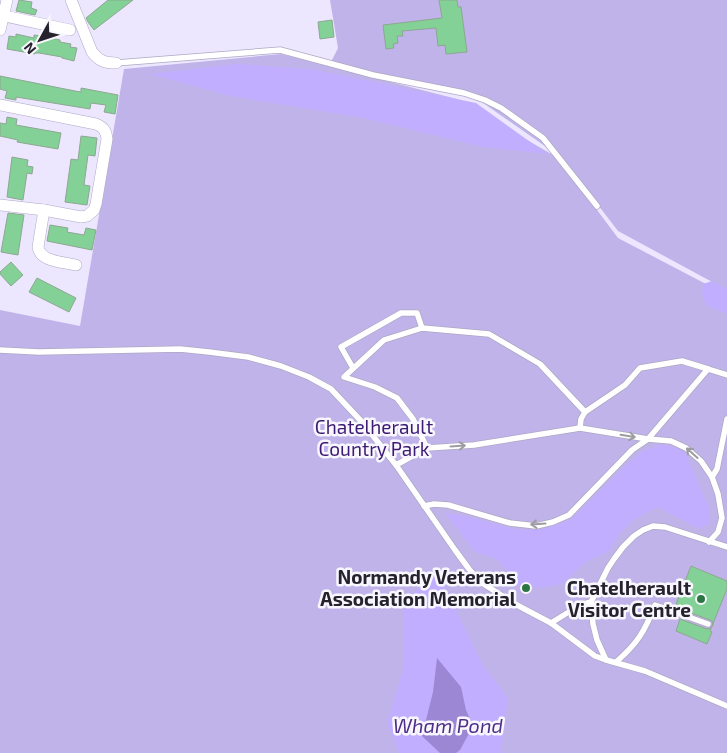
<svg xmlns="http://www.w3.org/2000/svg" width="727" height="753" viewBox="0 0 727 753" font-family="'Exo 2',sans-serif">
<rect width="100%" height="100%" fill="#ece7ff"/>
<g fill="#c0b3ea">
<path d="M330 0H727V290L618 231 562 158 479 100 331 62 338 48Z"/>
<path d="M281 54 457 99 558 158 618 238 727 295V753H0V310L80 326 124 69Z"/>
</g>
<g fill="#c2aefe">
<path d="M236 64 311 69 476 103 547 154 483 147 363 118 230 96 150 74Z"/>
<path d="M712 281 727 289V314L706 305 702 295 703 284Z"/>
<path d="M662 444 684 450 709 508 710 523 700 529 657 507 632 521 620 533 608 552 587 561 562 584 541 588 519 585 497 559 475 552 445 513 464 516 519 530 544 529 571 519 626 465 643 451Z"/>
<path d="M437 572 483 665 508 698 501 753H456L460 750 473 726 466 710 461 687 437 659 433 692V746L440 753H399L387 723 404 666 403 602Z"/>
</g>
<path fill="#9b87d4" d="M437 658 461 687 466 710 473 726 460 750 456 753H440L422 736 433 692Z"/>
<g fill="#83d196" stroke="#8ea792">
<path d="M19 0 32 2 31 8 37 10 35 15 16 11Z"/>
<path d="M108 0H133L94 30 88 22 86 18Z"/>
<path d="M439 0H457L458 7H461L467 52 446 54 445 45 438 46 436 28 402 31 403 36H397L398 43 393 44 394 48 386 49 383 25 442 18Z"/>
<path d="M332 20 334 37 320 39 318 22Z"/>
<path d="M16 34 34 38V35L42 36 60 40V42L71 44 70 47 77 48 74 61 62 58V57L39 53H35V54L7 49 9 36 16 37Z"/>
<path d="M0 76 75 91 81 92V88L118 95 115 114 104 112 106 105 91 103 90 109 16 97V100L5 98 7 91 0 89Z"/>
<path d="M7 117 17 119 16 125 61 133 58 149 17 142 18 140 0 136V123L6 124Z"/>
<path d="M81 136 97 138 95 156 88 155 84 185 90 186 87 205 65 202 71 159 78 160Z"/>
<path d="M12 157 28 160 27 166 33 167 32 174 27 173 23 200 7 197Z"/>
<path d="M8 213 24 215 18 255 1 252Z"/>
<path d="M50 225 68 228 67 232 84 235 86 228 96 230 92 250 47 241Z"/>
<path d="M11 262 23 275 11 286 0 274V272Z"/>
<path d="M37 278 76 298 69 312 29 292Z"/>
<path d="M691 566 727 581V589L710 631 712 632 707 644 676 631 680 619 707 629 711 628 713 625 712 621 710 620 675 607Z"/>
</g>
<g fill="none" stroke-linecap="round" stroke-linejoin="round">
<defs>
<g id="service">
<path d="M116 63 280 50 373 75 464 93 485 100 501 108 543 138 597 206"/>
<path d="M0 350 39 352 180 349 209 352 248 357 281 366 309 377 331 389 362 422 396 465 455 550 469 569 482 583 515 604 551 623 595 656 606 660 645 671 727 706"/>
<path d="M353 368 341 347 401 313H417L422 328"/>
<path d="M708 369 727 375"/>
<path d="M585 412 625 385 640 368 682 361 708 369 648 439"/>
<path d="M648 439 671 441 686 448 701 461 712 477 718 494 722 518 718 532 709 542"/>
<path d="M427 448 413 419 397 398 375 387 344 377 384 340 422 328 489 334 540 364 585 412 581 419 580 428"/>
<path d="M396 465 427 448 474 445 580 428 648 439 632 450 569 515 553 522 536 526 510 523 448 505 434 504 424 506"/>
<path d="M712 477 717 469 727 419"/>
<path d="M551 623 580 605 591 602"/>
<path d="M606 660 597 640 593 624 591 602 608 568 614 559 623 547 634 536 643 530 653 526 665 527 727 547"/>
<path d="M616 662C637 644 645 631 655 605L708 624"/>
</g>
<g id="minor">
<path d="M71 0 92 52C99 61 105 63 116 63"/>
<path d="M0 15 70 30"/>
<path d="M0 30 7 0"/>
<path d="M0 105 96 124C103 127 106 130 107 139L96 204 94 210 87 216 81 217 44 210 0 205"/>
<path d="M44 210 38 247C40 262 64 262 76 265"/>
</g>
</defs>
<use href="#service" stroke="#aea8c4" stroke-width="7"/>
<use href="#minor" stroke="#aea8c4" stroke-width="12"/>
<use href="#service" stroke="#fff" stroke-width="5.5"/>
<use href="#minor" stroke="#fff" stroke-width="11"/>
</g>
<defs><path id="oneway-shaft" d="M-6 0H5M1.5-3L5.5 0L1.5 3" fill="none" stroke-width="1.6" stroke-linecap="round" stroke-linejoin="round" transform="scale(1.25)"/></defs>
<g stroke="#9d9ca0">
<use href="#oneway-shaft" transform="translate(628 436) rotate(9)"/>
<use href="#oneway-shaft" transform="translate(458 446) rotate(-4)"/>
<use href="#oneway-shaft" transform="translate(692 453) rotate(-138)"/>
<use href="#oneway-shaft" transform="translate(538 524) rotate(176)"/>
</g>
<g fill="#2c7644" stroke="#f8f7fd" stroke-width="2">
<circle cx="526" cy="588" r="5"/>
<circle cx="701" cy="599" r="5"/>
</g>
<g text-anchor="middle" stroke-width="5" stroke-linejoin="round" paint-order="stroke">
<g font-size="19" fill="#3d1a74" stroke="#f8f7fd">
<text x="374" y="434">Chatelherault<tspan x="374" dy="22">Country Park</tspan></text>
</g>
<g font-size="19" font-weight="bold" fill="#25222d" stroke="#f8f7fd" text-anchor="end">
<text x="516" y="584">Normandy Veterans<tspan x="516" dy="22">Association Memorial</tspan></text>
<text x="691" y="595">Chatelherault<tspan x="691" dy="22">Visitor Centre</tspan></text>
</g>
<g font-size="20" font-style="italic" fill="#4e2e88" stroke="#f8f7fd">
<text x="448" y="733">Wham Pond</text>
</g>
</g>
<g transform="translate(40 40) rotate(230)" stroke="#f8f7fd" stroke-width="4" paint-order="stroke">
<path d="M0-4L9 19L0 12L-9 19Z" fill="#25222d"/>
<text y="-8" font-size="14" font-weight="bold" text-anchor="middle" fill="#25222d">N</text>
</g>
</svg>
